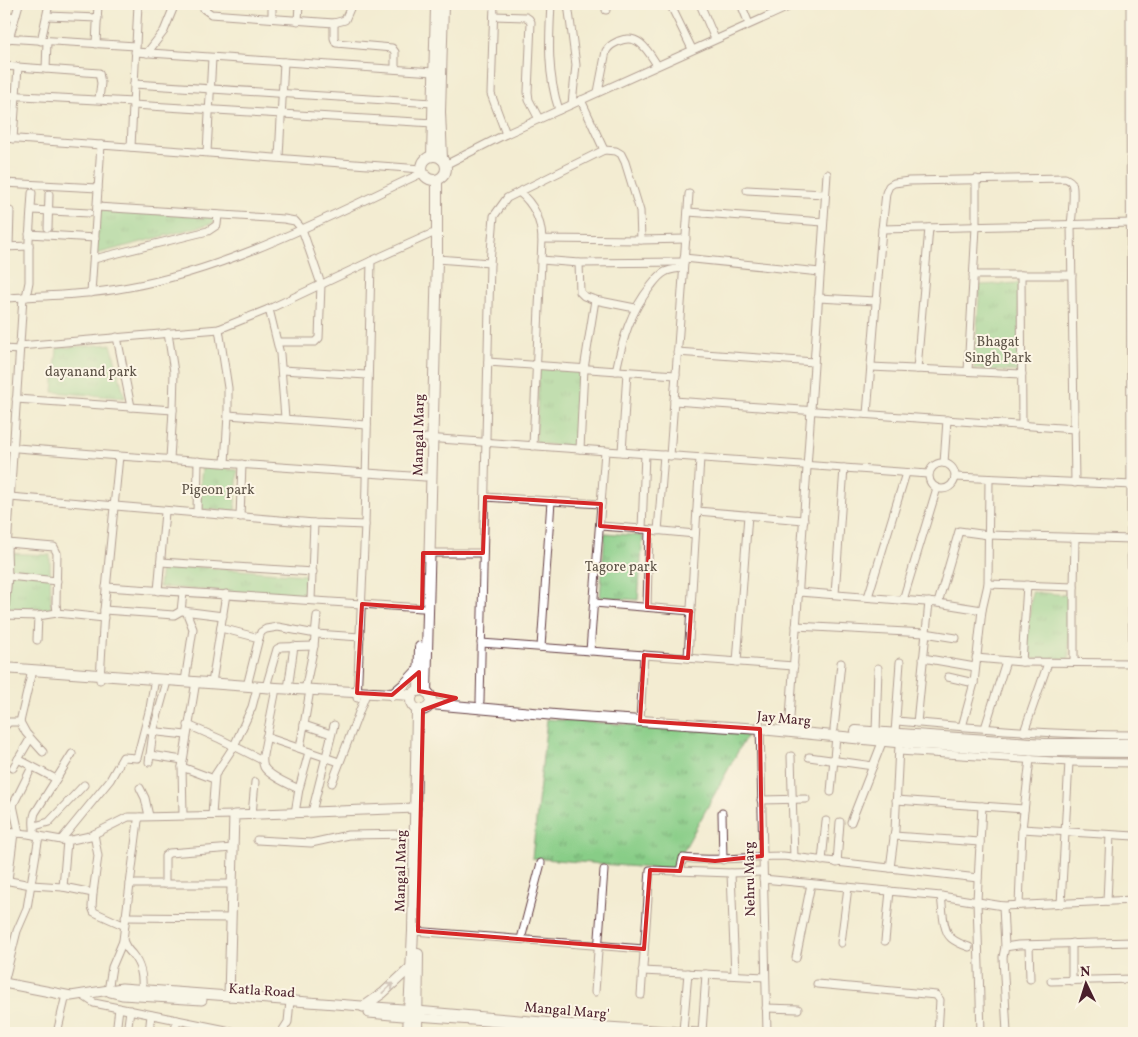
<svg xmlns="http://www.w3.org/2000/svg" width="1138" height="1037" viewBox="0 0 1138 1037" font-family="Vollkorn,serif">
<defs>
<pattern id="grass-tufts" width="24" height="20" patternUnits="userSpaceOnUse" patternTransform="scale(1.25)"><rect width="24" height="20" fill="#88cd87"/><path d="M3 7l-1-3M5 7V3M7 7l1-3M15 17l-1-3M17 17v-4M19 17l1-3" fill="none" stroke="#71a66f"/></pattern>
</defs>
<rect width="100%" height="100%" fill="#fcf5e5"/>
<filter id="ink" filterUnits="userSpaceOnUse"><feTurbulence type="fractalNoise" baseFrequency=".02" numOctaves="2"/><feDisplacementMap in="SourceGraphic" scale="10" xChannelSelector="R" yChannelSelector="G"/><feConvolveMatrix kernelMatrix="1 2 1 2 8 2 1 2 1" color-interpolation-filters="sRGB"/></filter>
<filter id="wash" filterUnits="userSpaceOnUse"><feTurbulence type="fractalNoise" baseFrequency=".0096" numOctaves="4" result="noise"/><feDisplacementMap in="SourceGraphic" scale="20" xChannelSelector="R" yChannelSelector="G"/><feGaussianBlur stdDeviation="1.12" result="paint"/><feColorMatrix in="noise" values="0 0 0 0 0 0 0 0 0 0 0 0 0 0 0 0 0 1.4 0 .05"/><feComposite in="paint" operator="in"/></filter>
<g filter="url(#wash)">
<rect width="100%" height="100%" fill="#f3ecd2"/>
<g fill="url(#grass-tufts)" stroke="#697659">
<path d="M101 210 214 217V223L96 254 95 238Z"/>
<path d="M1019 283 1020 372 974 369 980 285Z"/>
<path d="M111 344 125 398 53 392 57 348Z"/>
<path d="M539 368 581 372 577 448 536 443Z"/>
<path d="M202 467 238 470 235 511 198 509Z"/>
<path d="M605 533 643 536 638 600 600 597Z"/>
<path d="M5 553 50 555 51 609 4 608Z"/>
<path d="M161 564 307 575 306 597 159 587Z"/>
<path d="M1032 592 1069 595V659L1025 658Z"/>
<path d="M547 719 748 733 673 870 532 858Z"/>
</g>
</g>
<g filter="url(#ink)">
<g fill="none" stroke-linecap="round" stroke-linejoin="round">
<defs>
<g id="minor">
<path d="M202 4 204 9 211 14 334 23 345 20 352 4"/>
<path d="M494 4 491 94 506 134"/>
<path d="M551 4C549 40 547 74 559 110"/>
<path d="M568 4 576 65 572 104"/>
<path d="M606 4V10"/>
<path d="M670 4 692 49"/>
<path d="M700 4 715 39"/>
<path d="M741 4 749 24"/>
<path d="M4 15 15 17"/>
<path d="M47 16 98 18"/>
<path d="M494 16 526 17 529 19 531 22 528 92 529 100 539 119"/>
<path d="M272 18V4"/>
<path d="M298 21 299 4"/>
<path d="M334 23V38L336 43 392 48 395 52V69"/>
<path d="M4 38 136 46"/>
<path d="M9 39 19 4"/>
<path d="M41 41 49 4"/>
<path d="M96 44 98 4"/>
<path d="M135 52 434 72"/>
<path d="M147 53 164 31 175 4"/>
<path d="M4 66 99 73 101 83 99 99"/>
<path d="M46 69 47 41"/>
<path d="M134 84 433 103"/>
<path d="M598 92 606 51C610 45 613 44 619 41 639 33 648 51 657 65"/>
<path d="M4 95 133 102"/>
<path d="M133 105 433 123"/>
<path d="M4 138 101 145"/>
<path d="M13 139 18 67"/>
<path d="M131 147 138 4"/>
<path d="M604 150 616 151 621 154 625 162 640 211 641 240"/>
<path d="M207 152 212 58"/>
<path d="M279 157 284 62"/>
<path d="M445 165 506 134 795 4"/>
<path d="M4 183 98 188"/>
<path d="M747 190 825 194"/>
<path d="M519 192C534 204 541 219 542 239L641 240 686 239"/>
<path d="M97 207 284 219 295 221 302 229 321 284 319 338 315 342H278"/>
<path d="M32 210 89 213"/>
<path d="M688 212 823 222"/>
<path d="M48 228 49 194"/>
<path d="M882 229 1132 223"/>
<path d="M29 234 95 238"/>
<path d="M9 246 10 211"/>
<path d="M4 247 29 246"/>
<path d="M684 258 820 272"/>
<path d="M94 259 208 231 217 225 218 215"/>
<path d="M437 259 490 263"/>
<path d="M541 260 579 263 684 262"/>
<path d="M579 263 580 292 584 296 595 300"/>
<path d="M973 275H1072"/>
<path d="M1021 275 1022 425"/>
<path d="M91 293 101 145 421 169"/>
<path d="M26 297 29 282V240L32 193"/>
<path d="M4 298C45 296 88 295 129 287 233 268 327 217 422 173"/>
<path d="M818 298 876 301"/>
<path d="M269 309 280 354 285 418"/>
<path d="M219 329 228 388V415L225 463"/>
<path d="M117 337 131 407"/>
<path d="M19 346 219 329 269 309 371 261"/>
<path d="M4 349 19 350"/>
<path d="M677 352 814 362"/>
<path d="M488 362 676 375"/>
<path d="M871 367 1022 374"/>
<path d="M917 369 929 228"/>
<path d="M282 370 367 375"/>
<path d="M616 371C623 338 630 312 651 286 655 281 659 275 665 272 671 269 677 269 683 268"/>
<path d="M968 371 976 227V179"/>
<path d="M16 399 173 410 174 372 168 333"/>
<path d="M674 401 1075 429"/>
<path d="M867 414 882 229 886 193 889 186 894 183 909 181 1065 178C1069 180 1070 180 1072 183 1075 191 1072 215 1071 225L1075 483"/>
<path d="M228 415 367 425"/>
<path d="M426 438 928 474"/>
<path d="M533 446 542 239"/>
<path d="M4 447 119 456"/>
<path d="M580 449 584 369 595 300 635 308"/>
<path d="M622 452 627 372"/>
<path d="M645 454 642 529 695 534"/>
<path d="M670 456 689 194"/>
<path d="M170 459 173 410"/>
<circle cx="942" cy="476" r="13"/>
<path d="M944 463 947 420"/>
<path d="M955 477 1133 485"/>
<path d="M10 497 314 523 365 525 371 261 431 234"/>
<path d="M485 497 551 501 541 647"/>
<path d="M551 501 601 504"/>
<path d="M697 511 804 520"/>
<path d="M197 513 198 461"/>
<path d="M240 517 242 464"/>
<path d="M600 526 642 529"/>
<path d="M658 531 664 455"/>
<path d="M7 543 54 547 57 553 56 603 57 613 104 618"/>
<path d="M429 553H483"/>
<path d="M4 554 7 549 23 297"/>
<path d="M161 562 313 572"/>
<path d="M8 576 57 581"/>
<path d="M988 584 1074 587V662"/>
<path d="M106 587 422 608"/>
<path d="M1074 587 1075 538"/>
<path d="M158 591 165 512"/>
<path d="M799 592 938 603 982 610"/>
<path d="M835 594 844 468"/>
<path d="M868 597 906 473"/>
<path d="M311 600 314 523"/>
<path d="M903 600 937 488"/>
<path d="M594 603 691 611"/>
<path d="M938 603 959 531 988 535 1132 539"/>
<path d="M647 607 649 530"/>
<path d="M104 610 174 615 181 611 183 593"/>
<path d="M183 611 223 616"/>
<path d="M4 615 38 616 57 613"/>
<path d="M4 622 8 576 7 550"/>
<path d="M796 626 925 633 956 638"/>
<path d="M221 628 259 638"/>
<path d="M37 640 38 616"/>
<path d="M481 643 794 666"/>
<path d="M590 651 605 451"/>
<path d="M688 658 700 458"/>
<path d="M923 658 975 667"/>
<path d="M976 658 1022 662 1134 663"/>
<path d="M737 662 748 515"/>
<path d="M1022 662 1027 585"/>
<path d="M31 675 20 722 26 733 43 752"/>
<path d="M948 677 974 683"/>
<path d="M100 680 104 610 119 456 425 477"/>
<path d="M185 681 193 629 186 611"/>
<path d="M212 683 226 594"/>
<path d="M247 686 259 638 261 632 266 629 278 627 316 634 360 637"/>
<path d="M266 687 277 649 281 647 314 646"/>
<path d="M288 689 294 646"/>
<path d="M305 690 314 646 317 616"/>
<path d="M275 694 263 755C263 758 262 763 264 767 269 776 290 785 299 789"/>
<path d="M357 698 365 525"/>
<path d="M480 701 490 263 494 216 507 198 604 150 581 100"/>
<path d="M640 721 644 655"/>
<path d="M897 721C976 728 1055 735 1134 735"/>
<path d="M917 723 929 602"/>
<path d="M760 724 767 1033"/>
<path d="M188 725 220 739 262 760"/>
<path d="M304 725 331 734"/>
<path d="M4 727 9 722H20"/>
<path d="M962 727 974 683 982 610 988 584 989 479"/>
<path d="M985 728 1006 661"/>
<path d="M834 729 841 663"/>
<path d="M149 731 186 735"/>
<path d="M789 732 827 174"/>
<path d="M876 732 878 668"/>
<path d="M1024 732 1048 663"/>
<path d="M895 733 900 662"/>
<path d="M266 737 339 762"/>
<path d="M300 748 309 696"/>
<path d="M899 751 1069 762 1134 763"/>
<path d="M150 755 183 760"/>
<path d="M791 756 794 858"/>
<path d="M809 757 873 766"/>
<path d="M18 759 56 779"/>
<path d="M149 762 153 732 166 685"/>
<path d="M182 767 214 779"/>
<path d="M13 768 30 739"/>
<path d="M332 783 366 694"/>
<path d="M140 788 145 798 149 816"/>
<path d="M831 792 836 736"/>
<path d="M761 800 806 799"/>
<path d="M896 800 1024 809"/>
<path d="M312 812 334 725"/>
<path d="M295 813 299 789 309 752"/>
<path d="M722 813 723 860"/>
<path d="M183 815 182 767 195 687"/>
<path d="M212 815 215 775 234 746 252 707 256 692"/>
<path d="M252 815 255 782"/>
<path d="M851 822 883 740"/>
<path d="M35 826 49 822 84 785"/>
<path d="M1022 829 1134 836"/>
<path d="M4 832 28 834 67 841 90 836 128 817H140"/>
<path d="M19 833 13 805 32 767"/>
<path d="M34 835C35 828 32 820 35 813L72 754"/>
<path d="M894 836 980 842"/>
<path d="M61 840 110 780 123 757 137 758 150 708 154 684"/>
<path d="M257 840 311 843 348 835 415 834"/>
<path d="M822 861 826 821"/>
<path d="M837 863 840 822"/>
<path d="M890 868 895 830 899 746"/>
<path d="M680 871 683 858C718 862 749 856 783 856L978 878"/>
<path d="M731 873 735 975"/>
<path d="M763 879 941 896 1003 906 1134 900"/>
<path d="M4 880 31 885 63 887 93 893 92 907 94 912 123 925"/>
<path d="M8 880 14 833"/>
<path d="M130 884H232"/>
<path d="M165 884V856L169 853 233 848"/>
<path d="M63 887 67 841"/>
<path d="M93 893 98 856 94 834"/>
<path d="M941 896C943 907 942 930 951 938 956 942 963 945 969 947"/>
<path d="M1107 901 1110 835"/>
<path d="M1061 904 1069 762"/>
<path d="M1019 905 1022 829 1030 759"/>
<path d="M1003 906 1005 947"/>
<path d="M125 917 231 918"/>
<path d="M413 931 644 949"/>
<path d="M521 939 541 863"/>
<path d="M885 941 890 891"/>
<path d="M841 943 848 887"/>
<path d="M1029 945 1030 979"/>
<path d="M796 958 811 884"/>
<path d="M642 971 765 977"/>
<path d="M1051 981 1134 979"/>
<path d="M1072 981V943"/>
<path d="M4 983 17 931 27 908 39 836"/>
<path d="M817 984 936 995 940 1000 938 1033"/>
<path d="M142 990C143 976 141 965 132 954 128 950 125 946 123 940L138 821 140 817 234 815"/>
<path d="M108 991 112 967 123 941"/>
<path d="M595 992 604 870"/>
<path d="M82 995 94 1003 241 1033"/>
<path d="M641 995 650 870 731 873 762 872"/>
<path d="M766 1008 798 1009"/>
<path d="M417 1010 577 1024 714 1033"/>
<path d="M417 1017 635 1033"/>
<path d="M683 1031 688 973"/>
<path d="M702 1032 706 974"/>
<path d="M57 1033 66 995"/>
<path d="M116 1033 119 1008"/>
<path d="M127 1033 130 1010"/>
<path d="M149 1033 151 1015"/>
<path d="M174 1033 177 1020"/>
<path d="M281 1033 288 1022 290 1001"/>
<path d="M981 1033 977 901 982 806"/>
<path d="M1007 1033 1003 957 1005 947 1018 945 1134 942"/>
</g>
<g id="tertiary">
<path d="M1131 4 1132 539 1134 658"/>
<path d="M4 983 71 996 122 988 416 1010"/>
<path d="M110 992 122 995 202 1000"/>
<path d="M229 996 234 815 416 808"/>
<path d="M363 1007 383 993 411 967"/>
<path d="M369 1013 414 1017"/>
</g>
<g id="secondary">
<path d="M4 668 276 688 412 695"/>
<path d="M431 704 566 716 760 729 906 743 1040 751 1134 752"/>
<path d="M856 731 1045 744H1134"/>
</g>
<g id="primary">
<circle cx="434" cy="168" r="12"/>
<path d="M432 156 436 7"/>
<path d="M442 159 440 112 443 4"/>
<circle cx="421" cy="700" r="10"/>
<path d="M419 691 420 647"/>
<path d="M426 692 437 259V180"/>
<path d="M392 695 406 683 419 669"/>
<path d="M408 1033 413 931 417 710"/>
<path d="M417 1033 418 954"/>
</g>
</defs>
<use href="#minor" stroke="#633e44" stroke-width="9"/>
<use href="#tertiary" stroke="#633e44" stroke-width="11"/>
<use href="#secondary" stroke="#633e44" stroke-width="12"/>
<use href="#primary" stroke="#633e44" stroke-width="12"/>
<use href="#minor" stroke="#fff" stroke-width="7"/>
<use href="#tertiary" stroke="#fff" stroke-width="9"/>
<use href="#secondary" stroke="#fff" stroke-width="10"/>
<use href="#primary" stroke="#fff" stroke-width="10"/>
</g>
<defs><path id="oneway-shaft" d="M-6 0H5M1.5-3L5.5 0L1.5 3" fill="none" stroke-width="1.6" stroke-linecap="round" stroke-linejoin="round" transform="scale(1.25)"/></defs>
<use stroke="#ae9aa0" href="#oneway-shaft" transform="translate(388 988) rotate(-41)"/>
</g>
<path d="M0 0H1138V1037H0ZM485 497 601 504 600 526 649 530 647 607 691 611 688 658 644 655 640 721 760 729 762 856 715 861 683 858 680 871 650 870 644 949 418 931 423 710 456 698 419 691V672L392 695 357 693 362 604 422 608 423 553H483Z" fill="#f3ecd2" fill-opacity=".55" fill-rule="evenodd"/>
<path fill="none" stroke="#d62828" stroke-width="4" stroke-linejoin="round" d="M485 497 601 504 600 526 649 530 647 607 691 611 688 658 644 655 640 721 760 729 762 856 715 861 683 858 680 871 650 870 644 949 418 931 423 710 456 698 419 691V672L392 695 357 693 362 604 422 608 423 553H483Z"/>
<g text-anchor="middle" stroke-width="4" stroke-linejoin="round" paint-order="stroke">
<g font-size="14" fill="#5d5347" stroke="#fcf5e5">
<text x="998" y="346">Bhagat<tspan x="998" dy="16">Singh Park</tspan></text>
<text x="91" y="376">dayanand park</text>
<text x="218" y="494">Pigeon park</text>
<text x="621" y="571">Tagore park</text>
</g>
<g font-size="14" fill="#4a1f2b" stroke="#fcf5e5">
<text transform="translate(418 435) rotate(-89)" y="5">Mangal Marg</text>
<text transform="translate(784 718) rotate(5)" y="5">Jay Marg</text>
<text transform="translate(400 871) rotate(-89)" y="5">Mangal Marg</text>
<text transform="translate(749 879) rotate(-91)" y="5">Nehru Marg</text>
<text transform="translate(262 990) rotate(4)" y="5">Katla Road</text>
<text transform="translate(567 1010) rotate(5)" y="5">Mangal Marg'</text>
</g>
</g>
<rect width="1138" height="1037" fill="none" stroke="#fcf5e5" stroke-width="20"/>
<g transform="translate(1086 984) rotate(356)" stroke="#fcf5e5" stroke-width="4" paint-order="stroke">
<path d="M0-4L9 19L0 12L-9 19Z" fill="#4a1f2b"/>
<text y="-8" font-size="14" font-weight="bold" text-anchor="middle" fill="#4a1f2b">N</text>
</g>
</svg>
